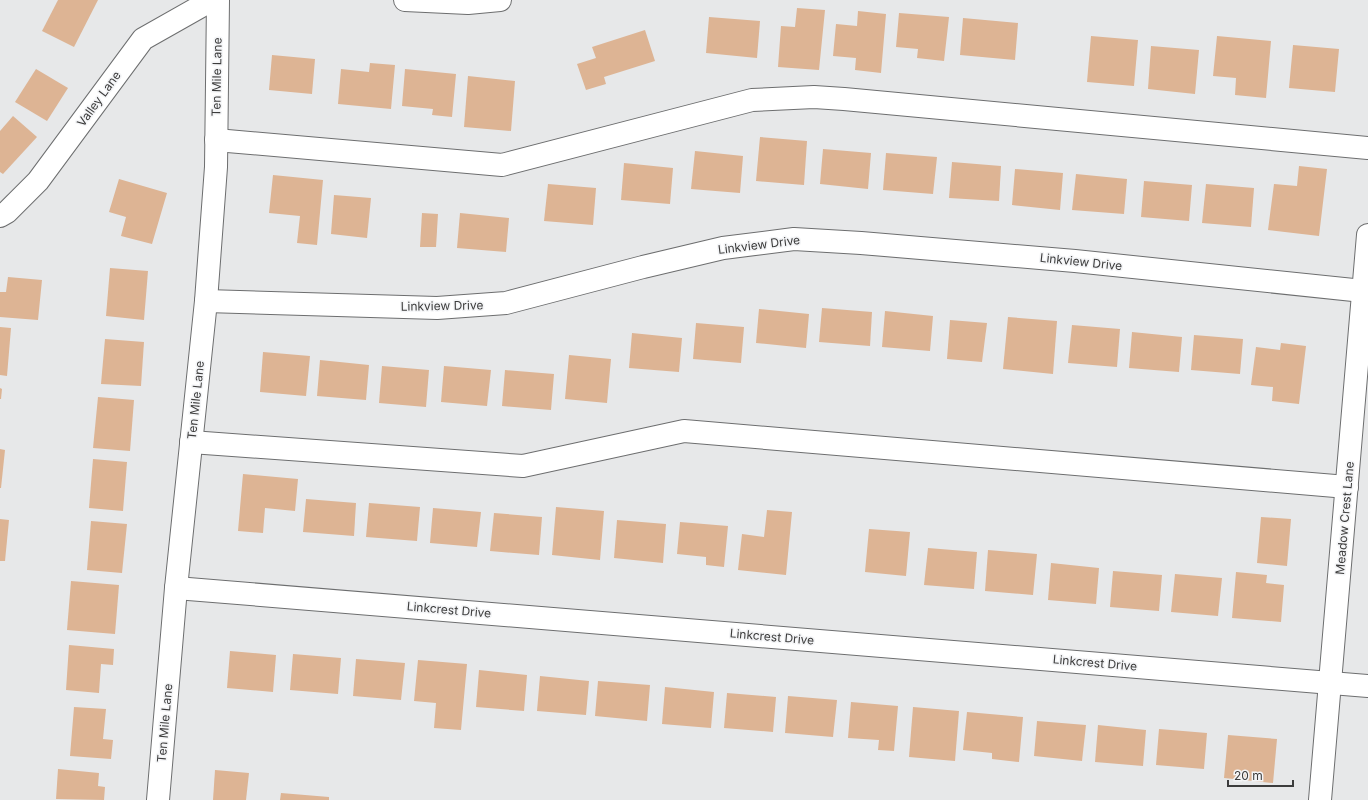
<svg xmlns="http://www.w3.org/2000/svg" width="1368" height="800" viewBox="0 0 1368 800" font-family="Inter,sans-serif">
<rect width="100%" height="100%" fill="#e7e8e9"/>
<g fill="#ddb494">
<path d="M58 0H98L74 47 42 31Z"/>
<path d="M797 8 825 10 819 70 778 67 781 26 795 27Z"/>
<path d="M858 11 886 14 881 73 855 70 856 58 833 56 836 24 857 26Z"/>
<path d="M899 13 949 17 944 61 917 58 918 49 896 47Z"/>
<path d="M709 17 760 21 757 58 706 53Z"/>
<path d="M963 18 1018 23 1015 60 960 55Z"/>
<path d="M645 30 655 61 604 77 606 84 586 90 577 64 596 58 592 47Z"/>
<path d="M1091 36 1138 40 1134 86 1087 82Z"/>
<path d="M1217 36 1271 41 1266 98 1235 95 1236 78 1213 76Z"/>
<path d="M1293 45 1339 49 1335 92 1289 88Z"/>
<path d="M1151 46 1199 50 1195 94 1148 89Z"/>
<path d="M272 55 315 59 312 94 269 90Z"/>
<path d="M370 63 395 65 391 109 338 104 341 69 369 72Z"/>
<path d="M36 69 68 88 47 121 15 102Z"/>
<path d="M405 69 456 74 452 117 432 115 433 109 402 106Z"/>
<path d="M468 76 515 81 511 131 464 127Z"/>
<path d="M13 116 37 137 3 174 0 172V131Z"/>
<path d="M760 137 807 141 804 185 756 181Z"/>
<path d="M823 149 871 153 868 189 820 184Z"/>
<path d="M695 151 743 156 740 193 691 189Z"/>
<path d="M886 153 937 157 933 194 883 190Z"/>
<path d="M952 162 1001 166 999 201 949 198Z"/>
<path d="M624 163 673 168 670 204 621 200Z"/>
<path d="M1299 166 1327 169 1319 236 1268 230 1274 184 1297 186Z"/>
<path d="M1015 169 1063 173 1060 210 1012 205Z"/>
<path d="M1076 174 1127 179 1124 214 1072 210Z"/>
<path d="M273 175 323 180 317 245 297 243 300 216 269 213Z"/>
<path d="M119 179 167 193 152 244 121 236 126 217 109 212Z"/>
<path d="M1144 181 1192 185 1189 221 1141 217Z"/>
<path d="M548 184 596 188 593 225 544 221Z"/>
<path d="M1206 184 1254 188 1251 227 1202 223Z"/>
<path d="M334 195 371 198 367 238 331 234Z"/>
<path d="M422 213 438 214 436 247H420Z"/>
<path d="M460 213 509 218 506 252 457 248Z"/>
<path d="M110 268 148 271 144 320 106 316Z"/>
<path d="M8 277 42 280 38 320 0 317V292H6Z"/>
<path d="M822 308 872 312 870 346 819 342Z"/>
<path d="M759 309 809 314 806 348 756 343Z"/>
<path d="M885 311 933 316 930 351 882 347Z"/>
<path d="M1008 317 1057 321 1053 374 1003 369Z"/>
<path d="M950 320 987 323 982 362 947 359Z"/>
<path d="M696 323 744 327 741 363 693 359Z"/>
<path d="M1072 325 1120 329 1117 367 1068 363Z"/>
<path d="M0 327 11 328 7 376 0 375Z"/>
<path d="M1132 332 1182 337 1179 372 1129 368Z"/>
<path d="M632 333 682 338 679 372 629 368Z"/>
<path d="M1194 335 1243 339 1240 374 1191 370Z"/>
<path d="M105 339 144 342 141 386 101 384Z"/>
<path d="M1281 343 1306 346 1299 404 1272 401 1273 387 1251 385 1256 347 1280 350Z"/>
<path d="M263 352 310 356 306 396 260 392Z"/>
<path d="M569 355 611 359 607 403 565 399Z"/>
<path d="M320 360 369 365 366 400 317 396Z"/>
<path d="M382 366 429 370 426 407 379 403Z"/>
<path d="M444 366 491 370 487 406 441 402Z"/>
<path d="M505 370 554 374 551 410 502 406Z"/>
<path d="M0 388 2 389 1 399H0Z"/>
<path d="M98 397 134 400 130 451 93 448Z"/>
<path d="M0 449 5 450 1 488H0Z"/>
<path d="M93 459 127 462 123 511 89 508Z"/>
<path d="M243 474 298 479 295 511 265 508 263 533 238 531Z"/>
<path d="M306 499 356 503 354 536 303 532Z"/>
<path d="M369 503 420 507 417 541 366 537Z"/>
<path d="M556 507 604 511 600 560 552 555Z"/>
<path d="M433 508 481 512 477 547 430 543Z"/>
<path d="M767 510 792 512 786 575 738 570 742 534 764 537Z"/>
<path d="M494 513 542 517 539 555 490 551Z"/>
<path d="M1261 517 1291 519 1287 566 1257 563Z"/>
<path d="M0 519 9 520 5 561H0Z"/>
<path d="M617 520 666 524 663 563 614 558Z"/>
<path d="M91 521 127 524 122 573 87 570Z"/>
<path d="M680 522 728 526 724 567 706 565V557L677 554Z"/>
<path d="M869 529 910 532 906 576 865 572Z"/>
<path d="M928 548 977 552 974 589 924 585Z"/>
<path d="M988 550 1037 554 1033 595 985 591Z"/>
<path d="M1051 563 1099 568 1096 604 1048 600Z"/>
<path d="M1113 571 1162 575 1159 611 1110 607Z"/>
<path d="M1236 572 1267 575 1266 583 1284 585 1281 622 1232 618Z"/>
<path d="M1175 574 1222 578 1218 616 1171 612Z"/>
<path d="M71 581 119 585 115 634 67 630Z"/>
<path d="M69 645 114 649 113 665 101 664 99 693 66 690Z"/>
<path d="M230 651 276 655 273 692 227 688Z"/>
<path d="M293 654 341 658 338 694 290 690Z"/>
<path d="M356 659 405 663 401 700 353 696Z"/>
<path d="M418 660 467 664 461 730 434 728 436 703 414 701Z"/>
<path d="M479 670 527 675 524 711 476 707Z"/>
<path d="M540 676 589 681 586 715 537 711Z"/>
<path d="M598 681 650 685 647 721 595 716Z"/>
<path d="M665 687 714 692 711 728 662 724Z"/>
<path d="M727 693 776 697 773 732 724 728Z"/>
<path d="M788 696 837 700 833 737 785 733Z"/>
<path d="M851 702 898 706 894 751 878 750 879 740 848 738Z"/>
<path d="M74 707 106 709 103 739 113 740 111 759 70 756Z"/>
<path d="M913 707 959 711 955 761 909 757Z"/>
<path d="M967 712 1023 717 1019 762 992 759V753L963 750Z"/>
<path d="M1037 721 1086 725 1082 761 1034 756Z"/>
<path d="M1098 725 1146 730 1143 766 1095 762Z"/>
<path d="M1159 729 1207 733 1204 769 1156 765Z"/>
<path d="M1228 735 1277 739 1273 783 1224 778Z"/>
<path d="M58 769 99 773 98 786 105 787 104 800 56 799Z"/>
<path d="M215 770 249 773 246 800H213Z"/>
<path d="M281 793 329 797V800H280Z"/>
</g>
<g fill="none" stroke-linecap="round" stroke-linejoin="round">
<defs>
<g id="minor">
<path d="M405 0 468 3 500 0"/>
<path d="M216 140 502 165 752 100 814 97 844 99 1368 148"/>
<path d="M0 216 7 212 38 181 143 39 212 0"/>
<path d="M206 301 437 308 506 303 643 267 723 248 794 239 861 243 1075 261 1363 291"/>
<path d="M191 442 523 466 684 431 1347 487"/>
<path d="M176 588 1368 686"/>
<path d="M158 800 176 588 206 301 216 167 218 0"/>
<path d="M1320 800 1368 235"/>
</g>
</defs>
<use href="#minor" stroke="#6d6e6f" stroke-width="24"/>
<use href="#minor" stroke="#fff" stroke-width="22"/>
</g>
<g text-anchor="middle" stroke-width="3" stroke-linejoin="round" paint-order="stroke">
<g font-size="12" fill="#3c3c3c" stroke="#f4f5f7">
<text transform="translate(217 77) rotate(-89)" y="4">Ten Mile Lane</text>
<text transform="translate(99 99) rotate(-54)" y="4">Valley Lane</text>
<text transform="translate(759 245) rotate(-7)" y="4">Linkview Drive</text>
<text transform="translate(1081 262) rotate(6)" y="4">Linkview Drive</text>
<text transform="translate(442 306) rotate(-1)" y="4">Linkview Drive</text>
<text transform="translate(196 400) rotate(-84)" y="4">Ten Mile Lane</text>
<text transform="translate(1345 518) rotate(-85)" y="4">Meadow Crest Lane</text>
<text transform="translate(449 610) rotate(5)" y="4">Linkcrest Drive</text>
<text transform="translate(772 637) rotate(5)" y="4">Linkcrest Drive</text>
<text transform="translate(1095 663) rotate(5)" y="4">Linkcrest Drive</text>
<text transform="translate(165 723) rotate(-85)" y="4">Ten Mile Lane</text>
</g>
</g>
<path d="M1228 780v6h65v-6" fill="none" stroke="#3c3c3c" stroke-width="2"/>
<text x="1234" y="780" font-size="12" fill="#3c3c3c" stroke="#f4f5f7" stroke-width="3" paint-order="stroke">20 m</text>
</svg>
